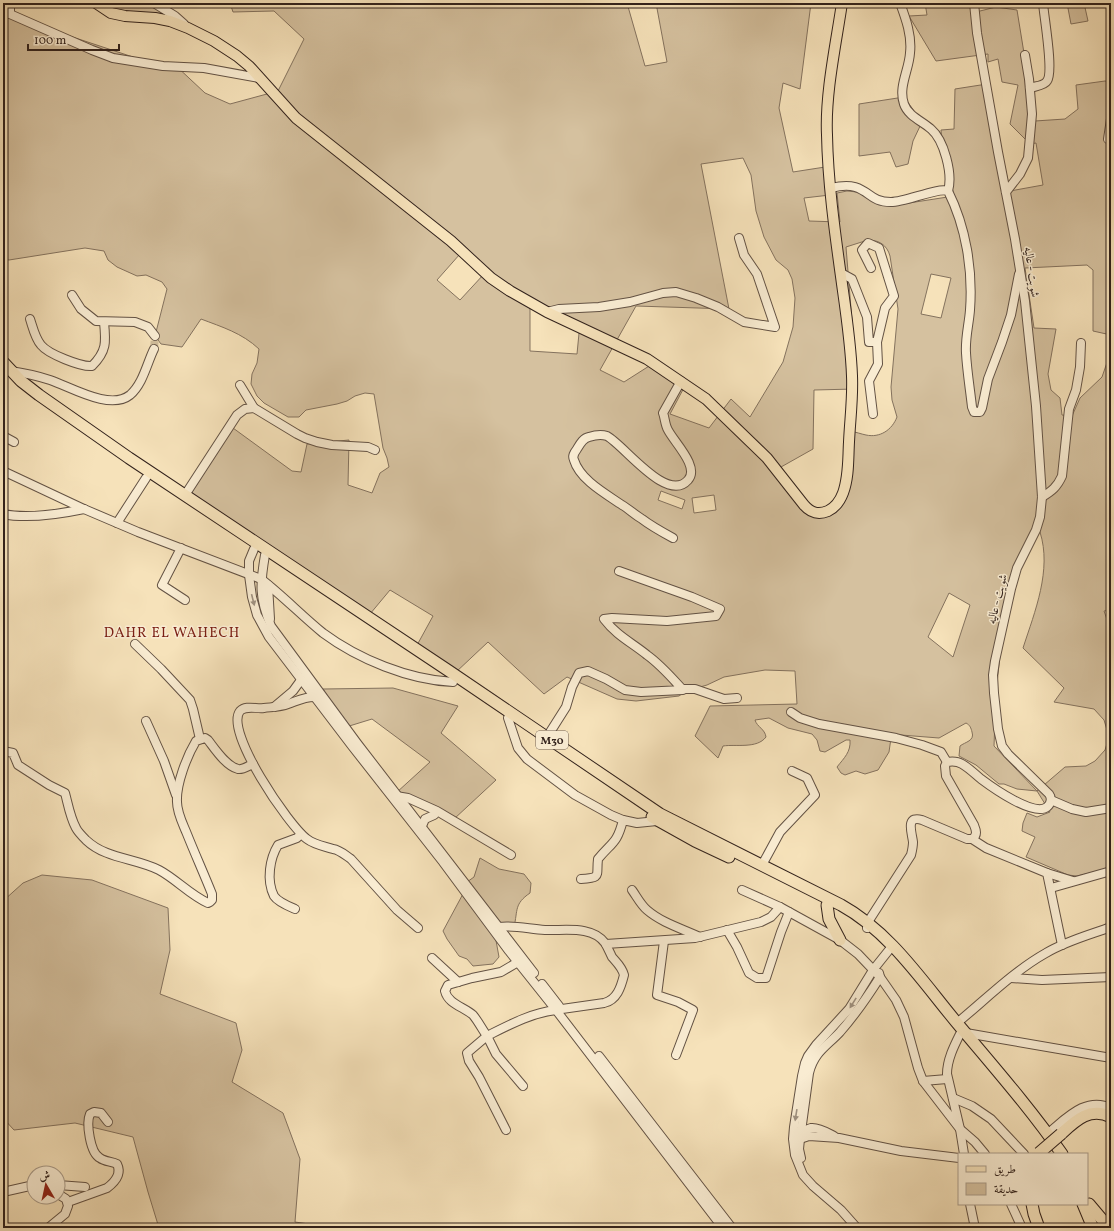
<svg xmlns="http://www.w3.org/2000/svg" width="1114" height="1231" viewBox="0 0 1114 1231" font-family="Vollkorn,Amiri,serif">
<rect width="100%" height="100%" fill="#f6e2ba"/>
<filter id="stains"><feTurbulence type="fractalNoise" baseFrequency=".005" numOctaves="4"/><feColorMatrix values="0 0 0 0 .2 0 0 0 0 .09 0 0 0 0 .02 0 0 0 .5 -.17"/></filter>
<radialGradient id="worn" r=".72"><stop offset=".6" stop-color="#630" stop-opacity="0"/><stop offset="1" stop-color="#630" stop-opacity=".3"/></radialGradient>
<g fill="#d5c19f" stroke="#84725e" fill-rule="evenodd">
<path d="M94 3H163L157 23Z"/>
<path d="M230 3H627L645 66 667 62 656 3H811L800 89 783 83 779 108 793 172 825 167 830 195 804 198 809 221 840 222 837 193 847 191 857 192 896 205 954 196 942 143 941 130 954 129 955 89 987 84 1010 191 1043 185 1036 143 1030 144 1010 124 1018 85 1002 82 998 59 988 62V54L936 61 909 16 927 15 925 3H970L972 13 996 7 1017 10 1035 121 1065 119 1078 109 1076 85 1105 81 1111 82V335L1093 331V270L1087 265 1025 268 1034 328 1056 329 1048 374 1051 390 1060 398 1062 415 1072 416 1080 398 1102 377 1111 351V610L1104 611 1111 631V868L1077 876 1068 875 1026 857 1035 837 1022 831 1023 823 1027 813 1037 817 1050 812 1037 791 1017 789 1004 784H999L976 765 959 756 960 746C965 742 975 741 972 732 971 728 970 725 966 723L939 738 901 735H897L891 738 889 752 878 770 865 774 856 771 845 775 841 773 837 767C844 758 851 752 850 740H846L825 752 820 751 817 740 812 734 788 728 769 718 755 720C757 727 765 729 766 737 757 749 736 744 723 746L718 758 695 736 710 706 797 704 795 671 765 670 724 677 707 685 686 691 679 696 636 701 617 699 567 677 544 694 488 642 455 673 416 647 433 616 390 590 370 614 190 495 233 428 292 471 301 472 307 444 349 440 348 485 372 493 380 473 389 467 387 458 383 448 374 394 365 393 355 396 347 401 337 404 306 410 299 417H288L264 403 257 396 251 384 252 374 257 363 259 349C242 333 222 327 201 319L182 347 161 344 155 336 167 289 162 282 146 275 137 276 117 267 108 260 104 251 85 248 9 260 3 259V14L145 61 174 64 205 93 230 104 278 91 304 39 274 11 233 12ZM743 158 751 175 756 211 764 237 776 260 788 270 792 279 795 298 793 327 783 362 750 417 731 399 709 428 670 414 687 382 657 361 624 382 600 370 636 306 729 309 701 164ZM868 240C879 240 887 245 890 256L898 309 891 387 892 400 897 417C892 430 880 438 866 435 861 434 856 432 850 431L839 498 825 508H806L781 467 813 449 814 390 855 389 852 321 846 247ZM460 254 484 274 460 300 437 280ZM931 274 951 278 941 318 921 314ZM530 301 580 323 577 354 530 351ZM661 491 685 500 682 509 658 500ZM714 495 716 510 694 513 692 498ZM1040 532C1052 570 1035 611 1023 648L1064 688 1054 702 1094 709 1104 720 1107 730 1108 740 1105 750 1095 761 1086 766 1065 767 1037 791 994 746 996 693 1004 617 1033 533ZM949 593 970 605 953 657 928 637Z"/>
<path d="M1067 3H1084L1088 21 1071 24Z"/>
<path d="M904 97 922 122 913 141 908 164 896 167 890 152 859 156V104Z"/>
<path d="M393 688 458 706 441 733 496 780 454 819 396 793 430 762 372 719 346 727 323 689Z"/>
<path d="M480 858 499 869 524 874 531 883 530 893C514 904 518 910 514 927L495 935 499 957 493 964 473 966 467 959 459 956 447 939 443 931 464 892 467 882 474 877Z"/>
<path d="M42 875 92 880 168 908 170 950 160 994 236 1023 242 1050 232 1082 283 1113 300 1159 295 1222 337 1228H159L148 1192 133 1137 75 1123 14 1130 3 1118V901L23 883Z"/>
</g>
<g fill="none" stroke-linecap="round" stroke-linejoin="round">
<path stroke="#cfbc9a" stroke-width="8" stroke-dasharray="8 4" stroke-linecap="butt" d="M154 349 155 336"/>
<defs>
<g id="minor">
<path d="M154 3 175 16 184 24"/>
<path d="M900 3C906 19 912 36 910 53 909 70 898 87 904 104 908 116 922 121 931 129 944 140 953 174 948 191"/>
<path d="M3 11 92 50 113 58 163 66 204 68 259 78"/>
<path d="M10 14V3"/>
<path d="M1030 88C1035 86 1044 86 1047 81 1054 72 1044 17 1043 3"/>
<path d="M1108 139 1111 119"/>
<path d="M831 188C839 186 848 185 855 187 871 192 871 202 891 202 906 202 938 187 948 191 966 227 973 270 970 310 969 324 965 338 966 353 967 371 970 389 972 407L974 412H980L982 408 988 379 1002 342 1011 315 1019 274"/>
<path d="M1006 192 1020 174 1028 158 1032 114 1029 79 1025 55"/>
<path d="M841 273 852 279 867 317 869 342H877L885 308 894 296 879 248 868 243 862 250 871 268"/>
<path d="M72 295 81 309 96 321 135 322 148 327 155 336"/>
<path d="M547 312 559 309 599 307 630 302 663 293 676 292 696 298 718 307 744 322 775 327 757 274 744 255 739 238"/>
<path d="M30 319C33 328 35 338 41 345 48 354 81 367 92 366 107 351 106 342 104 322"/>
<path d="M11 371C24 373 38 376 50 380 71 387 110 411 130 395 143 384 147 363 154 349"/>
<path d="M240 385 254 408"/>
<path d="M873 414 869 381 878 364 877 342"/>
<path d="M3 436 14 442"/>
<path d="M3 471 84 509 138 532 261 579C283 596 302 616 323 633 358 659 409 680 453 682"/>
<path d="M185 495 237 415 245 409 254 408 297 434 305 438 317 442 332 445 368 447 375 450"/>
<path d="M1042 497C1052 491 1057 487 1062 476L1069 409 1076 390 1080 367 1081 343"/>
<path d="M3 514C27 519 60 514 84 509"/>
<path d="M117 523 146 478"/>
<path d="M673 538C662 532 651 526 642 519 635 515 629 509 622 505 606 494 580 480 574 460 572 456 574 453 577 449 580 444 583 438 589 437 595 435 601 434 607 436 624 445 667 504 688 480 700 467 674 442 668 430 665 425 665 418 663 413L681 381"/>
<path d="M181 548 162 585 185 600"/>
<path d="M254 549 249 561V575L252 597 257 615 269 637 352 746 443 862 509 951 556 1010 723 1228"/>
<path d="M265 555C260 584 259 598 271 626L357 743 534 973"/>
<path d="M268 585 270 619"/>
<path d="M135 644 161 669 190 700 193 709 200 739"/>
<path d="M681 689H695L724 699 737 698"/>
<path d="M314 697C304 697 297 701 288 704 280 707 272 707 264 708 256 709 246 705 240 711 224 731 289 826 307 839 315 845 324 846 333 849 340 850 345 855 351 859L397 910 418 928"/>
<path d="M274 707 293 691 301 680"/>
<path d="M791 712 800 718 819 724 896 738 922 745 941 752 947 762"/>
<path d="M508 718 518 748 527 759 575 795 611 815 623 820"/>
<path d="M146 721 164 761 176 795"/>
<path d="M547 737 566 707 572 687 579 673 588 671 606 679 625 690 641 692 683 690C672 678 661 665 647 655 631 642 617 636 604 619L612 618 667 621 716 616 720 609 692 597 619 571"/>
<path d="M3 751 13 753 18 765 49 785 65 793C68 804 70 817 76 828 78 832 82 836 86 840 106 859 135 858 159 870 176 879 190 895 208 903L210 902 212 900V894C204 874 195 854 187 834 183 824 177 813 177 802 176 784 187 756 196 741L205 738 208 740C215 749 226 766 238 769 243 770 248 766 253 764"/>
<path d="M396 796 408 798 437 811 511 855"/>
<path d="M1051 800 1072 809 1086 812 1111 808"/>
<path d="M422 826 425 819 434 815"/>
<path d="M972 839 986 848 1047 873 1062 945"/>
<path d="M762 865 780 832 815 795 807 778 792 771"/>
<path d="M1047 873 1073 881"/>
<path d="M581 879C602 878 596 876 598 859 612 842 617 844 623 820L637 823 657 821"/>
<path d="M1051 888 1111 871"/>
<path d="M632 890C637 897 641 905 647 910 662 923 683 929 700 937"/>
<path d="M742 890 780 907 840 940 858 954 880 977 896 1000 904 1017 918 1068 923 1081 960 1129 975 1142 985 1154"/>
<path d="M295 909C288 906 278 902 274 896 266 880 270 858 278 845L297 838 301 834"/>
<path d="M499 927C514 925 529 929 545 930 564 931 592 925 605 943 608 948 610 953 612 957 617 963 622 967 624 975 621 987 617 1000 604 1003L562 1009"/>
<path d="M867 928 868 922 911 855C912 851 913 846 913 842 912 833 905 815 922 820L967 839H972C978 835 976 830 974 825L946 776 945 766 947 762C953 761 957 761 962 764 969 768 975 774 981 779 993 788 1034 817 1047 807 1051 804 1052 798 1049 794L1008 754 1002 746 998 729 994 693 993 675 995 661 1011 589 1017 568 1036 530 1040 517 1042 497 1036 406 1025 301 1015 239 998 152 977 33 974 3"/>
<path d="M727 930 737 947 749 973 757 978H766L781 932 789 912"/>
<path d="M664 941 657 995 678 1002 693 1010 676 1055"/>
<path d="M606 944 695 938 761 922 771 917 780 907"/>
<path d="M432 958 458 982"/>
<path d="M1011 978 1042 980 1111 977"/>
<path d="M542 984 559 1006"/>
<path d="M957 1023C985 1000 1014 971 1046 953 1066 941 1089 935 1111 927"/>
<path d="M966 1033 1111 1058"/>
<path d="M960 1034C954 1046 947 1060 947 1074L960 1129 964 1154"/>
<path d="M599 1056 732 1228"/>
<path d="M923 1081 947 1079"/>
<path d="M523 1086 496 1054 487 1036C509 1025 531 1013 556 1010"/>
<path d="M953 1098 972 1106 991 1119 1024 1154"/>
<path d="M506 1130 479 1077 469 1061 467 1053 487 1036C482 1029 478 1021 473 1015 464 1007 448 1004 445 991L448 985 472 978 501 972 518 962"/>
<path d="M798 1132C803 1132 807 1129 811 1128 819 1127 828 1133 834 1136"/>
<path d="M1047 1134C1066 1119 1085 1096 1111 1108"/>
<path d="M796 1139H800L809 1136 839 1138 901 1151 959 1158"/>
<path d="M801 1158 799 1149 800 1139 809 1073C814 1052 827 1046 840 1032 855 1015 868 996 880 977L879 973"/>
<path d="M58 1185 85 1187"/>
<path d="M3 1192 34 1185"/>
<path d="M68 1202 107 1188C115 1182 122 1174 117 1164 112 1161 105 1162 100 1158 90 1153 86 1123 90 1114L94 1112 101 1113 108 1122"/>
<path d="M970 1204 975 1228"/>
<path d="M1011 1204 1022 1228"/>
<path d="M48 1228 65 1214 68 1206 66 1199 58 1194"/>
<path d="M857 1228 841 1210 813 1186 803 1175 795 1155 793 1139 794 1127 802 1076 805 1063 808 1056 816 1045 849 1009 873 970 889 950"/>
</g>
<path id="major" d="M96 3 111 13 125 16 155 18 170 21 188 28 214 41 237 56 249 66 296 118 451 241 491 278 510 291 547 312 647 359 706 399 767 458 804 505C811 513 818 515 828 511 836 507 840 501 843 493 849 477 848 459 849 442 850 420 853 398 852 376 851 347 847 319 843 291 836 240 828 187 827 135 825 94 836 44 842 3"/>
<g id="highway">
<path d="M3 362 21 381 39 395 129 458 449 671 660 814 841 905C890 932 922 981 957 1023 993 1066 1030 1108 1062 1154"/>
<path d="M652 817 695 841 729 857"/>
<path d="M827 905 829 919 840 940"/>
<path d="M1061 1134C1075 1121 1090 1106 1111 1117"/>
<path d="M1032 1204 1034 1214 1039 1228"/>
<path d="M1083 1204 1093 1228"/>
<path d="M1089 1204 1105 1223 1111 1225"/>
</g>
</defs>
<use href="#minor" stroke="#635244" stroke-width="10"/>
<use href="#major" stroke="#32221c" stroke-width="12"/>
<use href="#highway" stroke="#32221c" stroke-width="13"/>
<use href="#minor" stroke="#f9ecd2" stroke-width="8"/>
<use href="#major" stroke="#f6e2ba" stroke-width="10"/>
<use href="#highway" stroke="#f6e2ba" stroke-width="11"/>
<defs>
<path id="highway-bridge" d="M1039 1153 1061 1134"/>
</defs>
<use href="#highway-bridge" stroke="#32221c" stroke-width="13" stroke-linecap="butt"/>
<use href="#highway-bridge" stroke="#f6e2ba" stroke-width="11"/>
</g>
<defs><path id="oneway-solid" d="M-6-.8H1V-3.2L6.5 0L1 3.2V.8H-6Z"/></defs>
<g fill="#9f9180">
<use href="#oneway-solid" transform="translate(253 600) rotate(76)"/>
<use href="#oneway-solid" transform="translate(853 1003) rotate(122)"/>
<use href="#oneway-solid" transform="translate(796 1115) rotate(99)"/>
</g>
<g text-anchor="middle" stroke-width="3" stroke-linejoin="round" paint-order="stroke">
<rect fill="#f9ecd2" stroke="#6e5f53" stroke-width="1" x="536" y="731" width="32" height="18" rx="3"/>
<g font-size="11" font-weight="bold" fill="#32221c">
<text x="552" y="744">M30</text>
</g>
<g font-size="12" fill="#32221c" stroke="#f9ecd2">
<text transform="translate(1032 272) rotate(82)" y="4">شويت - عاليه</text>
<text transform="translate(997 599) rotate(-76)" y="4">شويت - عاليه</text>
</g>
<g font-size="14" letter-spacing="1" fill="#7a1f14" stroke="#f9ecd2">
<text x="172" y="637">DAHR EL WAHECH</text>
</g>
</g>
<rect width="1114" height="1231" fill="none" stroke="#f6e2ba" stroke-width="16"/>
<rect x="4" y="4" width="1106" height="1223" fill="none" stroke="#32221c" stroke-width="2"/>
<rect x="8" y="8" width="1098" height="1215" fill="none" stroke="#32221c"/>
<rect x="958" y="1153" width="130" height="52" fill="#f9ecd2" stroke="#a99b89"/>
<rect x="966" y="1166" width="20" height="6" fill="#f6e2ba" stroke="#a99b89"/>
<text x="994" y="1173" font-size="12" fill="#32221c">طريق</text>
<rect x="966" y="1183" width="20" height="12" fill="#d5c19f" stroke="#a99b89"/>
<text x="994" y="1193" font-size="12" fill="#32221c">حديقة</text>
<g transform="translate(46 1185) rotate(351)"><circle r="19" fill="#f9ecd2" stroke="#a99b89"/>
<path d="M0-3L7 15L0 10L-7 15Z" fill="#8f2418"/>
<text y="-6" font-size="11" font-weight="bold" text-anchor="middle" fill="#32221c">ش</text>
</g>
<path d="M28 44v6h91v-6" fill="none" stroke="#32221c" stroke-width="2"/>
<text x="34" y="44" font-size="12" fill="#32221c" stroke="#f9ecd2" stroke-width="3" paint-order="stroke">100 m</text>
<rect width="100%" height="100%" filter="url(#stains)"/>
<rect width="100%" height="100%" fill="url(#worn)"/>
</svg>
